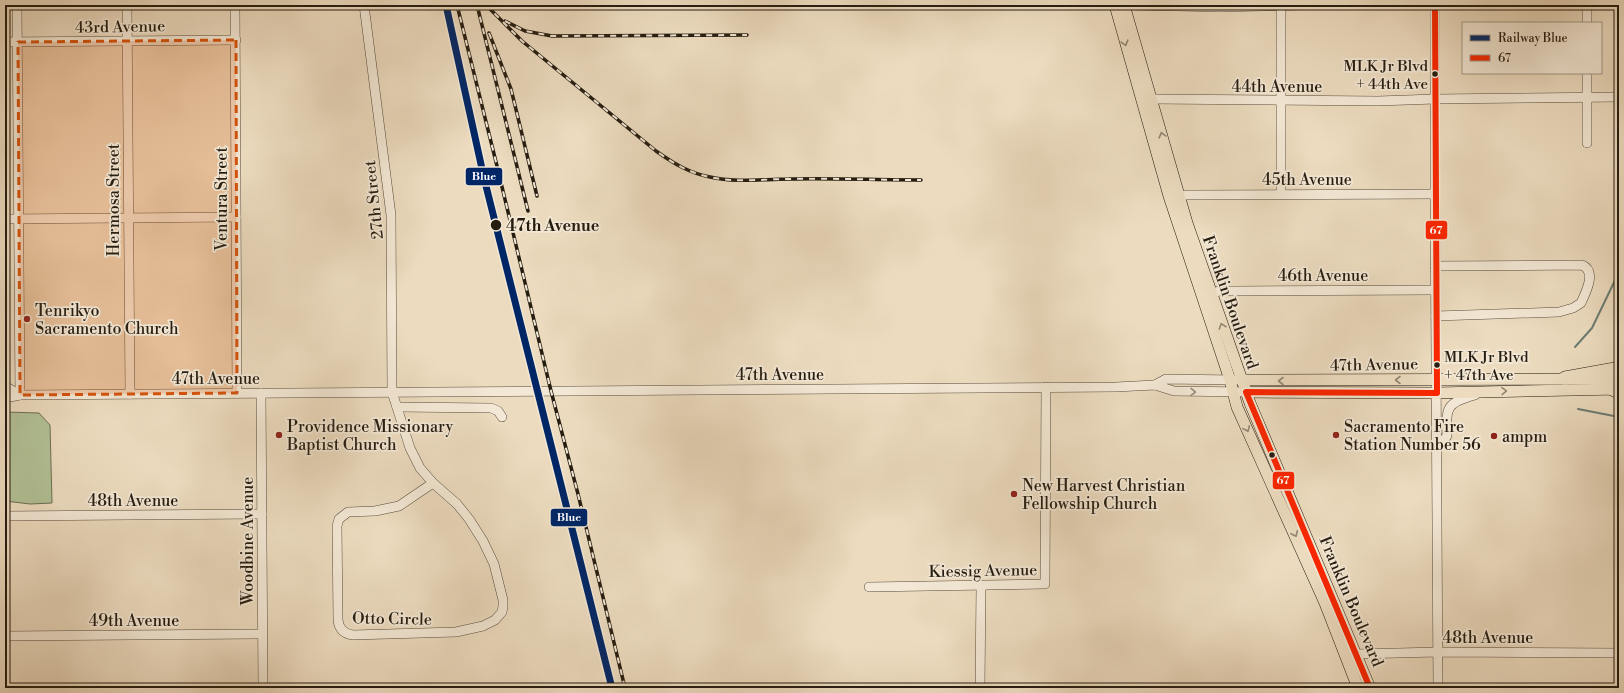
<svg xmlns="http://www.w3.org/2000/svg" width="1624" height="693" viewBox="0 0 1624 693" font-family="'Libre Bodoni',serif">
<rect width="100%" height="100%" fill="#ecdbbf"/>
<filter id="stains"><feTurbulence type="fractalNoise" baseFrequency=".005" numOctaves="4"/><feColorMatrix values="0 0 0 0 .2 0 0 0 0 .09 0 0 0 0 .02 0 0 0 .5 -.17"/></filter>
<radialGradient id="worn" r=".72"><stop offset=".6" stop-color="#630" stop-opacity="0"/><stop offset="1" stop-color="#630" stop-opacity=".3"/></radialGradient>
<path fill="#b2c196" stroke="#6c6f54" d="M5 412 39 413 50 425 52 503 30 504 5 501Z"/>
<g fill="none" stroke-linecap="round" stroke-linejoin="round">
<g stroke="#6b7c73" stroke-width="2">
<path d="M1575 347 1592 328 1619 272"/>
<path d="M1578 409 1619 417"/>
</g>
<defs>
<g id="minor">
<path d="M127 5 130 394"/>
<path d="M235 5 237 393"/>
<path d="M364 5 391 215 392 392 410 448 420 468 433 483 457 504 469 519 483 541 494 564 503 600V606L502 612 495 620 483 626 456 632 353 635C344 634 339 629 338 620L337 526 339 519 348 512 375 511 399 506 433 483"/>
<path d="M1133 5 1221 7 1298 5"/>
<path d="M1435 5V194L1438 688"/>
<path d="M1587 5V23"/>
<path d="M5 42 236 40"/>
<path d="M1587 73V143"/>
<path d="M1152 99 1378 101 1435 99 1619 97"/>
<path d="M1281 194V5"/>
<path d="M1179 196 1186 195 1435 194"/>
<path d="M5 219 236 217"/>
<path d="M1435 266 1582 265C1597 271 1586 292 1581 303L1573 308 1559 312 1436 316"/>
<path d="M1211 294 1219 291H1237L1435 290"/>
<path d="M1155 385 1166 379 1236 380"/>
<path d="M5 386 20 395 1116 387 1155 385 1174 391 1246 392"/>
<path d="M261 393 263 688"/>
<path d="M5 398 20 395 17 5"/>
<path d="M397 407 491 408 498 411 502 417"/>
<path d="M1436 448 1447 436C1446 407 1446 403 1475 395"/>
<path d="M5 516 262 514"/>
<path d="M869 587 1045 584 1046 387"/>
<path d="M5 636 263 634"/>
<path d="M1357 654 1438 652 1619 653"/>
<path d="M980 688 981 586"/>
</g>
<g id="major">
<path d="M1115 5 1169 196 1230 380 1237 407 1325 603 1358 688"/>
<path d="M1124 5 1187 223 1250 403 1370 688"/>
<path d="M1242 380 1619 379"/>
<path d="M1246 392 1437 393 1619 389"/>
</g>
<g id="highway">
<path d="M1565 378 1615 369 1619 367"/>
<path d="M1612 389 1619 392"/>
</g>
</defs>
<use href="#minor" stroke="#584c3c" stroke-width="10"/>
<use href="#major" stroke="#261d11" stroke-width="12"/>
<use href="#highway" stroke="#261d11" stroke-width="14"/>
<use href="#minor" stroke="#f3e8d5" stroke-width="9"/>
<use href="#major" stroke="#ecdbbf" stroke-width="11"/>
<use href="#highway" stroke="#ecdbbf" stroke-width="13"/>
<defs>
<g id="rail">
<path d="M457 5 497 166 551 391 578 494 625 688"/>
<path d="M477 5 528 211"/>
<path d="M486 5 522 41 656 151C673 163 689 173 710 177 736 183 763 179 789 179 833 178 877 180 921 180"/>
<path d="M505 21 525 31 552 36 747 35"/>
<path d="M489 33 511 89 537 196"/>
</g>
</defs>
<use href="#rail" stroke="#261d11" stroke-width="3.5"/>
<use href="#rail" stroke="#f3e8d5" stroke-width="2" stroke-dasharray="6" stroke-linecap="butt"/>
<defs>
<path id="bus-1" d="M1370 688 1246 392 1437 393 1435 5"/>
</defs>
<use href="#bus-1" stroke="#f3e8d5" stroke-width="9"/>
<use href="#bus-1" stroke="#fa2600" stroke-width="6"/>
<defs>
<path id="rail-1" d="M446 5 484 178 612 688"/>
</defs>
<use href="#rail-1" stroke="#f3e8d5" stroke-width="10"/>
<use href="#rail-1" stroke="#002666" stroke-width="7"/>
</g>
<defs><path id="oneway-chevron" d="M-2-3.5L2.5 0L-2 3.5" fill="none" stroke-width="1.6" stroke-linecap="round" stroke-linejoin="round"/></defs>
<g stroke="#938671">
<use href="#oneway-chevron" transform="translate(1125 43) rotate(74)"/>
<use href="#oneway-chevron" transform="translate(1162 135) rotate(-105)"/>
<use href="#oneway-chevron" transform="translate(1222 326) rotate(-109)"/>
<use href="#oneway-chevron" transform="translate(1398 380) rotate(180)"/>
<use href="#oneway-chevron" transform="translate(1281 381) rotate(180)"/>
<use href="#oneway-chevron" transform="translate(1504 391) rotate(-2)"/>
<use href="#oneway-chevron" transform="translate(1247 429) rotate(66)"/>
<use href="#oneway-chevron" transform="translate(1295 534) rotate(65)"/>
</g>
<use stroke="#978d7d" href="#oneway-chevron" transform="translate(1193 392) rotate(1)"/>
<path fill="#d5530c" fill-opacity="0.2" stroke="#d5530c" stroke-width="3" stroke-dasharray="8 5" stroke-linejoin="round" d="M236 40 237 393 20 395 18 42Z"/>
<g fill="#261d11" stroke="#f3e8d5" stroke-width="1.5">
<circle cx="1435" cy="74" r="3.5"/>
<circle cx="496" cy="225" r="6"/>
<circle cx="1437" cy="365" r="3.5"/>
<circle cx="1272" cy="455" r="3.5"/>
</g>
<g fill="#8f2418" stroke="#f3e8d5" stroke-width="1.5">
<circle cx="27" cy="319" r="4"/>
<circle cx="279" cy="435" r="4"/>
<circle cx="1336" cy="435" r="4"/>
<circle cx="1494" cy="436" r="4"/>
<circle cx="1014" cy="494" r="4"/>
</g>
<g text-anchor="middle" stroke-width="3.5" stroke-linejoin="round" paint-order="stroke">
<g font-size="15" fill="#261d11" stroke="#f3e8d5" text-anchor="end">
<text x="1428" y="71">MLK Jr Blvd<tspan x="1428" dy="18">+ 44th Ave</tspan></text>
<text x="1444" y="362" text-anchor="start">MLK Jr Blvd<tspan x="1444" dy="18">+ 47th Ave</tspan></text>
</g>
<g font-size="16" fill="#261d11" stroke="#f3e8d5">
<text transform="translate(120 26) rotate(-1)" y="6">43rd Avenue</text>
<text x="1277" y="92">44th Avenue</text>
<text x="1307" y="185">45th Avenue</text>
<text transform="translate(221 199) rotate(-90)" y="6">Ventura Street</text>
<text transform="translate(113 200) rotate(-90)" y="6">Hermosa Street</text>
<text transform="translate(373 200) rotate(-96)" y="6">27th Street</text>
<text x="1323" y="281">46th Avenue</text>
<text transform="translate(1231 302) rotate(71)" y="6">Franklin Boulevard</text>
<text transform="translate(1374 364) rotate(-1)" y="6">47th Avenue</text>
<text x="780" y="380">47th Avenue</text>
<text x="216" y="384">47th Avenue</text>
<text x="133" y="506">48th Avenue</text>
<text transform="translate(247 541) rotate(-90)" y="6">Woodbine Avenue</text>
<text transform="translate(983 570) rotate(-1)" y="6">Kiessig Avenue</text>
<text transform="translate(1352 601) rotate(67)" y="6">Franklin Boulevard</text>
<text transform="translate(392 618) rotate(1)" y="6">Otto Circle</text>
<text x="134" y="626">49th Avenue</text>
<text x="1488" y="643">48th Avenue</text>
</g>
<g font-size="16" font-weight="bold" fill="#261d11" stroke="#f3e8d5" text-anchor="start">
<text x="506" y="231">47th Avenue</text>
</g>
<g font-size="16" fill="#261d11" stroke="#f3e8d5" text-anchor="start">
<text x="35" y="316">Tenrikyo<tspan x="35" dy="18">Sacramento Church</tspan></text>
<text x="287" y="432">Providence Missionary<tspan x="287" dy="18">Baptist Church</tspan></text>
<text x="1344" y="432">Sacramento Fire<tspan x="1344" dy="18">Station Number 56</tspan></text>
<text x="1502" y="442">ampm</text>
<text x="1022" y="491">New Harvest Christian<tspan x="1022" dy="18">Fellowship Church</tspan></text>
</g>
</g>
<g stroke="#f3e8d5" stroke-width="1.5">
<rect x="465" y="167" width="38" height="19" rx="4" fill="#002666"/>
<rect x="1425" y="220" width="23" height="20" rx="4" fill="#fa2600"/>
<rect x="1272" y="471" width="23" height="19" rx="4" fill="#fa2600"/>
<rect x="550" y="508" width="38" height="19" rx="4" fill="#002666"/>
</g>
<g font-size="11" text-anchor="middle" font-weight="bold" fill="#fff">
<text x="484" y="180">Blue</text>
<text x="1436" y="234">67</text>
<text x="1283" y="484">67</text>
<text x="569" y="521">Blue</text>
</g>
<rect width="1624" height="693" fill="none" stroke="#ecdbbf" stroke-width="20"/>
<rect x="6" y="6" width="1612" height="681" fill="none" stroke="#261d11" stroke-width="2"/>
<rect x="10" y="10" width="1604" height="673" fill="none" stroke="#261d11"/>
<rect x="1462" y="22" width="140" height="52" fill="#f3e8d5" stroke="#a19787"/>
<rect x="1470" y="35" width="20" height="6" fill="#002666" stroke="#a19787"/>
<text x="1498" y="42" font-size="12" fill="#261d11">Railway Blue</text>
<rect x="1470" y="55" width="20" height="6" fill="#fa2600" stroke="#a19787"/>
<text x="1498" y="62" font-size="12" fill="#261d11">67</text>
<rect width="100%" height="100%" filter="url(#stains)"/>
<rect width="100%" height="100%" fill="url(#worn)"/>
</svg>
